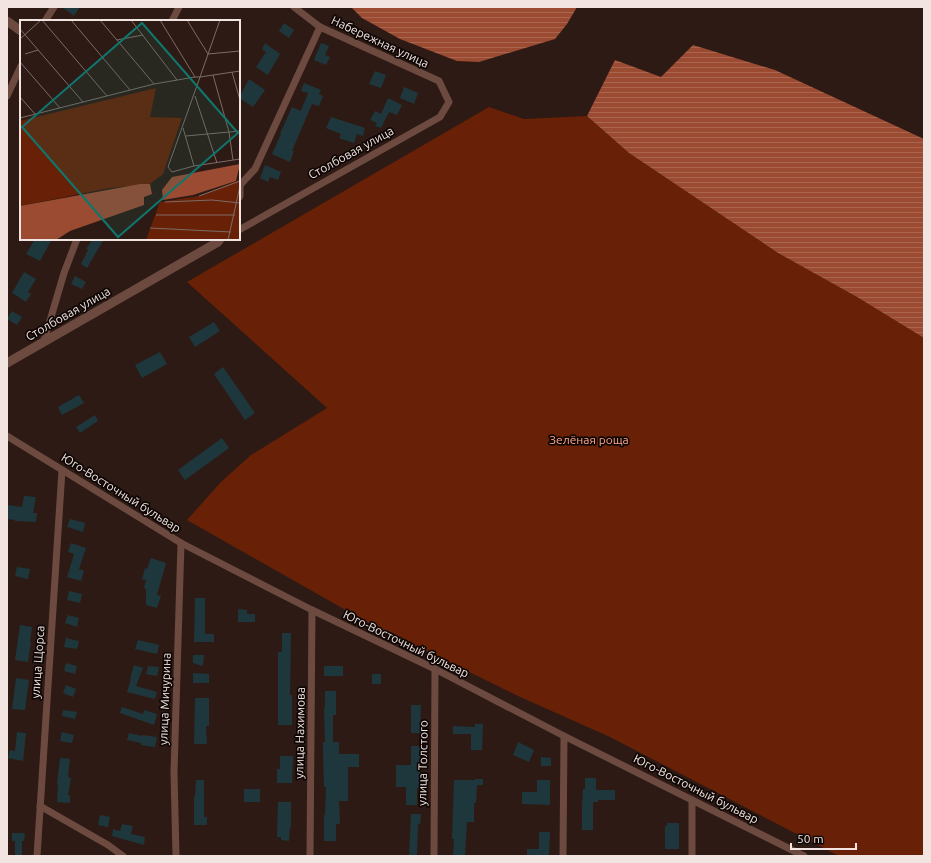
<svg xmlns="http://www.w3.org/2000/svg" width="931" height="863" viewBox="0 0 931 863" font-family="Ubuntu,sans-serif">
<defs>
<pattern id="water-rules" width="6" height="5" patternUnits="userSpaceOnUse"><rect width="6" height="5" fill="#9a4b32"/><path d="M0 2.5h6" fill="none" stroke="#a9654f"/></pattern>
</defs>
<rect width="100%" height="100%" fill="#2d1a14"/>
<path fill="#682107" d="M489 107 524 119 587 116 629 153 778 253 857 297 924 338V856H839L610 737 518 696 365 621 187 520 221 482 251 455 327 408 187 282Z"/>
<g fill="url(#water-rules)">
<path d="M351 7H577L567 24 555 39 479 62 457 61 400 39 362 18Z"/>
<path d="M693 45 775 70 924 139V338L857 297 778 253 629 153 587 116 615 60 661 77Z"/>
</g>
<g fill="#1e373d">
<path d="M62 7H80L74 16Z"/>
<path d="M284 23 294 30 289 38 279 31Z"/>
<path d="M265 43 280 54 268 75 256 67 266 52 262 49Z"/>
<path d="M321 43 329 46 325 55 330 57 326 65 314 60Z"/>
<path d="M375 71 386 75 381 88 369 84Z"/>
<path d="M249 79 265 90 253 107 239 98Z"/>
<path d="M304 83 321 90 319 94 323 96 319 106 312 104 292 151H294L290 162 272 154 281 134H280L292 107 301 111 308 93 301 91Z"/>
<path d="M404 87 418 93 414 104 400 98Z"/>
<path d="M388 98 402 105 397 115 389 112 381 128 375 126 377 123 370 120 375 111 381 114Z"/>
<path d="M331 117 365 128 363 136 357 134 354 143 339 138 341 134 326 128Z"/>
<path d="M265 165 281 172 278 180 270 177 268 182 260 178Z"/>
<path d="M35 239H52L40 261 26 254Z"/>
<path d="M93 239H104L87 268 81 264 88 250 86 249Z"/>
<path d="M24 272 36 279 28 292 31 294 26 302 12 293Z"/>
<path d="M75 276 86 282 82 289 71 284Z"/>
<path d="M12 311 22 317 17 325 7 319Z"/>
<path d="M214 322 220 331 195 347 189 337Z"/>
<path d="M160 352 167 364 142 378 135 365Z"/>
<path d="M223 367 255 413 245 420 214 374Z"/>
<path d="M79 395 84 403 62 415 58 407Z"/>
<path d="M95 415 98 421 80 433 76 427Z"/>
<path d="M222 438 229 448 185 480 178 470Z"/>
<path d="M24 496 36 497 33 513H37L36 522 15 521V520L7 519V505L22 507Z"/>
<path d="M70 519 85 523 83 532 67 527Z"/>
<path d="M71 543 86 548 79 569 84 571 81 581 67 577 74 554 68 552Z"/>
<path d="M151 558 166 563 157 595 161 596 157 608 146 605V589L144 588 146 580 142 579 145 568 147 569Z"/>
<path d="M17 567 30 569 28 579 15 576Z"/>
<path d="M69 591 82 594 80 603 67 600Z"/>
<path d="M195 598H205V634H214V642H194Z"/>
<path d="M238 609 247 610V614H255V622H238Z"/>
<path d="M68 615 79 618 77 627 65 623Z"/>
<path d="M20 625 32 627 30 642H31L28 662 15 660Z"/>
<path d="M282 633H291L290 695H292V725H278V652H282Z"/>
<path d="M66 638 79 641 77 649 64 647Z"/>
<path d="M138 640 159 645 157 654 135 649Z"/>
<path d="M193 655H204L203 666 193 663Z"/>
<path d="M66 663 77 666 75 674 64 671Z"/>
<path d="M134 665 143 668 136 686 157 692 155 699 127 692 131 679H130Z"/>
<path d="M148 666 159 667 157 676 146 674Z"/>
<rect x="324" y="666" width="19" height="10"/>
<path d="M193 673 209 674V683H193Z"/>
<rect x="372" y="674" width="9" height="10"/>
<path d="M16 678 29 680 25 710 12 709Z"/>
<path d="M66 685 76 689 73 697 63 693Z"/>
<path d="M325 691H336V715H333V742H339V754H359V767H348V801H339L340 824H336V841H324V815H325L326 787H324L323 750V742H325L324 708H325Z"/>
<path d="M195 698H209V726H206L207 744H194Z"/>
<path d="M411 705H421L420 733H411Z"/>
<path d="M122 707 143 714 144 710 157 714 154 725 120 713Z"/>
<path d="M63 710 77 712 75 719 62 716Z"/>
<path d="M475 724H483L482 750H471V734H453V726L475 727Z"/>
<path d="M17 732 26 733 23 761 8 758 10 750 15 751Z"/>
<path d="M62 732 74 735 72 743 60 741Z"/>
<path d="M129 733 142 736V735L157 737 155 747 141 745V743L127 740Z"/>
<path d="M518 742 534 750 529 762 513 755Z"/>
<path d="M411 746H420L421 770H420V788H417V805H406V787H396V765H411Z"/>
<path d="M280 756H293L292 783H277V769H280Z"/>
<path d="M541 757 551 758V766H541Z"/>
<path d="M60 758 70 759 68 777 71 778 68 795H70V803L57 802 58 784H57Z"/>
<path d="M585 778H596V790H615V800H598V802H593V830H582V806L583 789H585Z"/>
<path d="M475 779H483V785H477L476 803H474V822H467L465 856H453L454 839H452L454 780H475Z"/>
<path d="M196 780H204V817H207V825H194V796H195Z"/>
<path d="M537 780H550V805L522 804V792H537Z"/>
<rect x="244" y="789" width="16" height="13"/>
<path d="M278 802H291V827H290L289 841 281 840V837H277Z"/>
<path d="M411 814H421L420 824H418L417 856H409Z"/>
<path d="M100 815 110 817 108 827 98 825Z"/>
<path d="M667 823H679V849H665V826H667Z"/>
<path d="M122 824 133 826 131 834 145 837 144 845 112 836 113 829 120 831Z"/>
<path d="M539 832H550L549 856H527V849H539Z"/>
<path d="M12 833H25L24 841H22V856H15V841H12Z"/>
</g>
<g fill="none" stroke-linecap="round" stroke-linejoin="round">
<g stroke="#6d4a3f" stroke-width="7">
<path d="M45 21 54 7"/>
<path d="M172 21 179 7"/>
<path d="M7 96 21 66"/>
<path d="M240 185 255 169 320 27"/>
<path d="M239 230 440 117 449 102 439 81 320 27 294 7"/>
<path d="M44 341 64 273 77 239"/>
<path d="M7 436 181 543 312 610 435 669 564 736 804 856"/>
<path d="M40 806 108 845 123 856"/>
<path d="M37 856 62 470"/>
<path d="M176 856 174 772 181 543"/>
<path d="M310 856 312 610"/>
<path d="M434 856 435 669"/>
<path d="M563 856 564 736"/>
<path d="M692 856V800"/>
</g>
<g stroke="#6d4a3f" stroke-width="9">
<path d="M7 21 21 31"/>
<path d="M239 184V196"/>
<path d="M7 363 218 242 220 239"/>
</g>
</g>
<g text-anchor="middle" stroke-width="3.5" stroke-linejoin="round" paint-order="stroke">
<g font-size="12" fill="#f2e4e0" stroke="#0f0705">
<text transform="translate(380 42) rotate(25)" y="4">Набережная улица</text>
<text transform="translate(351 153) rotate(-29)" y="4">Столбовая улица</text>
<text transform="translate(68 314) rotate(-30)" y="4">Столбовая улица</text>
<text transform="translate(121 493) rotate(32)" y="4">Юго-Восточный бульвар</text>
<text transform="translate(406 644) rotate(26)" y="4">Юго-Восточный бульвар</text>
<text transform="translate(38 662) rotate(-86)" y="4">улица Щорса</text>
<text transform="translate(165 699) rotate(-88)" y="4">улица Мичурина</text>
<text transform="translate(300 733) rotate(-89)" y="4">улица Нахимова</text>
<text transform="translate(423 763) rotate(-89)" y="4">улица Толстого</text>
<text transform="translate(696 789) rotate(27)" y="4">Юго-Восточный бульвар</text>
</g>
<g font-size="12" fill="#fea488" stroke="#0f0705">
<text x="589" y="444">Зелёная роща</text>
</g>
</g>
<g transform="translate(20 20)">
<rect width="220" height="220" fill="#2d1a14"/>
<path d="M136 68 130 97 162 98 143 154 130 164 90 168 0 186V101ZM220 157V220H126L140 182 179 176 219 160Z" fill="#682107"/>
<path d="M220 144 216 161 173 175 143 180 142 170 152 157ZM120 164H130L132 174 124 177V185L50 211 36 220H0V186Z" fill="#9a4b32"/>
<path fill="none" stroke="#7c6b66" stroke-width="1" d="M22 0 87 76M51 0 110 70M80 0 134 64M111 0 157 60M140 0 175 57H180L200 0M167 0 188 34 220 31M0 9 63 82M0 19 21 0M97 20 123 15M5 34 18 30M0 42 40 88M220 51 180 57 148 147 152 152 174 146 220 139M212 52 220 80M193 55 209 112 213 140M175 76 197 143M0 77 15 94M0 98 134 64 175 57M163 108 174 146M166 116 220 111M179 176 220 161M145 182 192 180 220 183M136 195H215M130 208 211 212M208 220 220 166"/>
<path fill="#0f766e" fill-opacity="0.15" stroke="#0f766e" stroke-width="2" d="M122 3 218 113 98 217 2 107Z"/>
<rect width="220" height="220" fill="none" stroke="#f2e4e0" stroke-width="2"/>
</g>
<rect width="931" height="863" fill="none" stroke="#f2e4e0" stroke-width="16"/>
<path d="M791 843v6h65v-6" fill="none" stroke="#f2e4e0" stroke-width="2"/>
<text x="797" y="843" font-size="12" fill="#f2e4e0" stroke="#0f0705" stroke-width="3" paint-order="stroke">50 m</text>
</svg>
